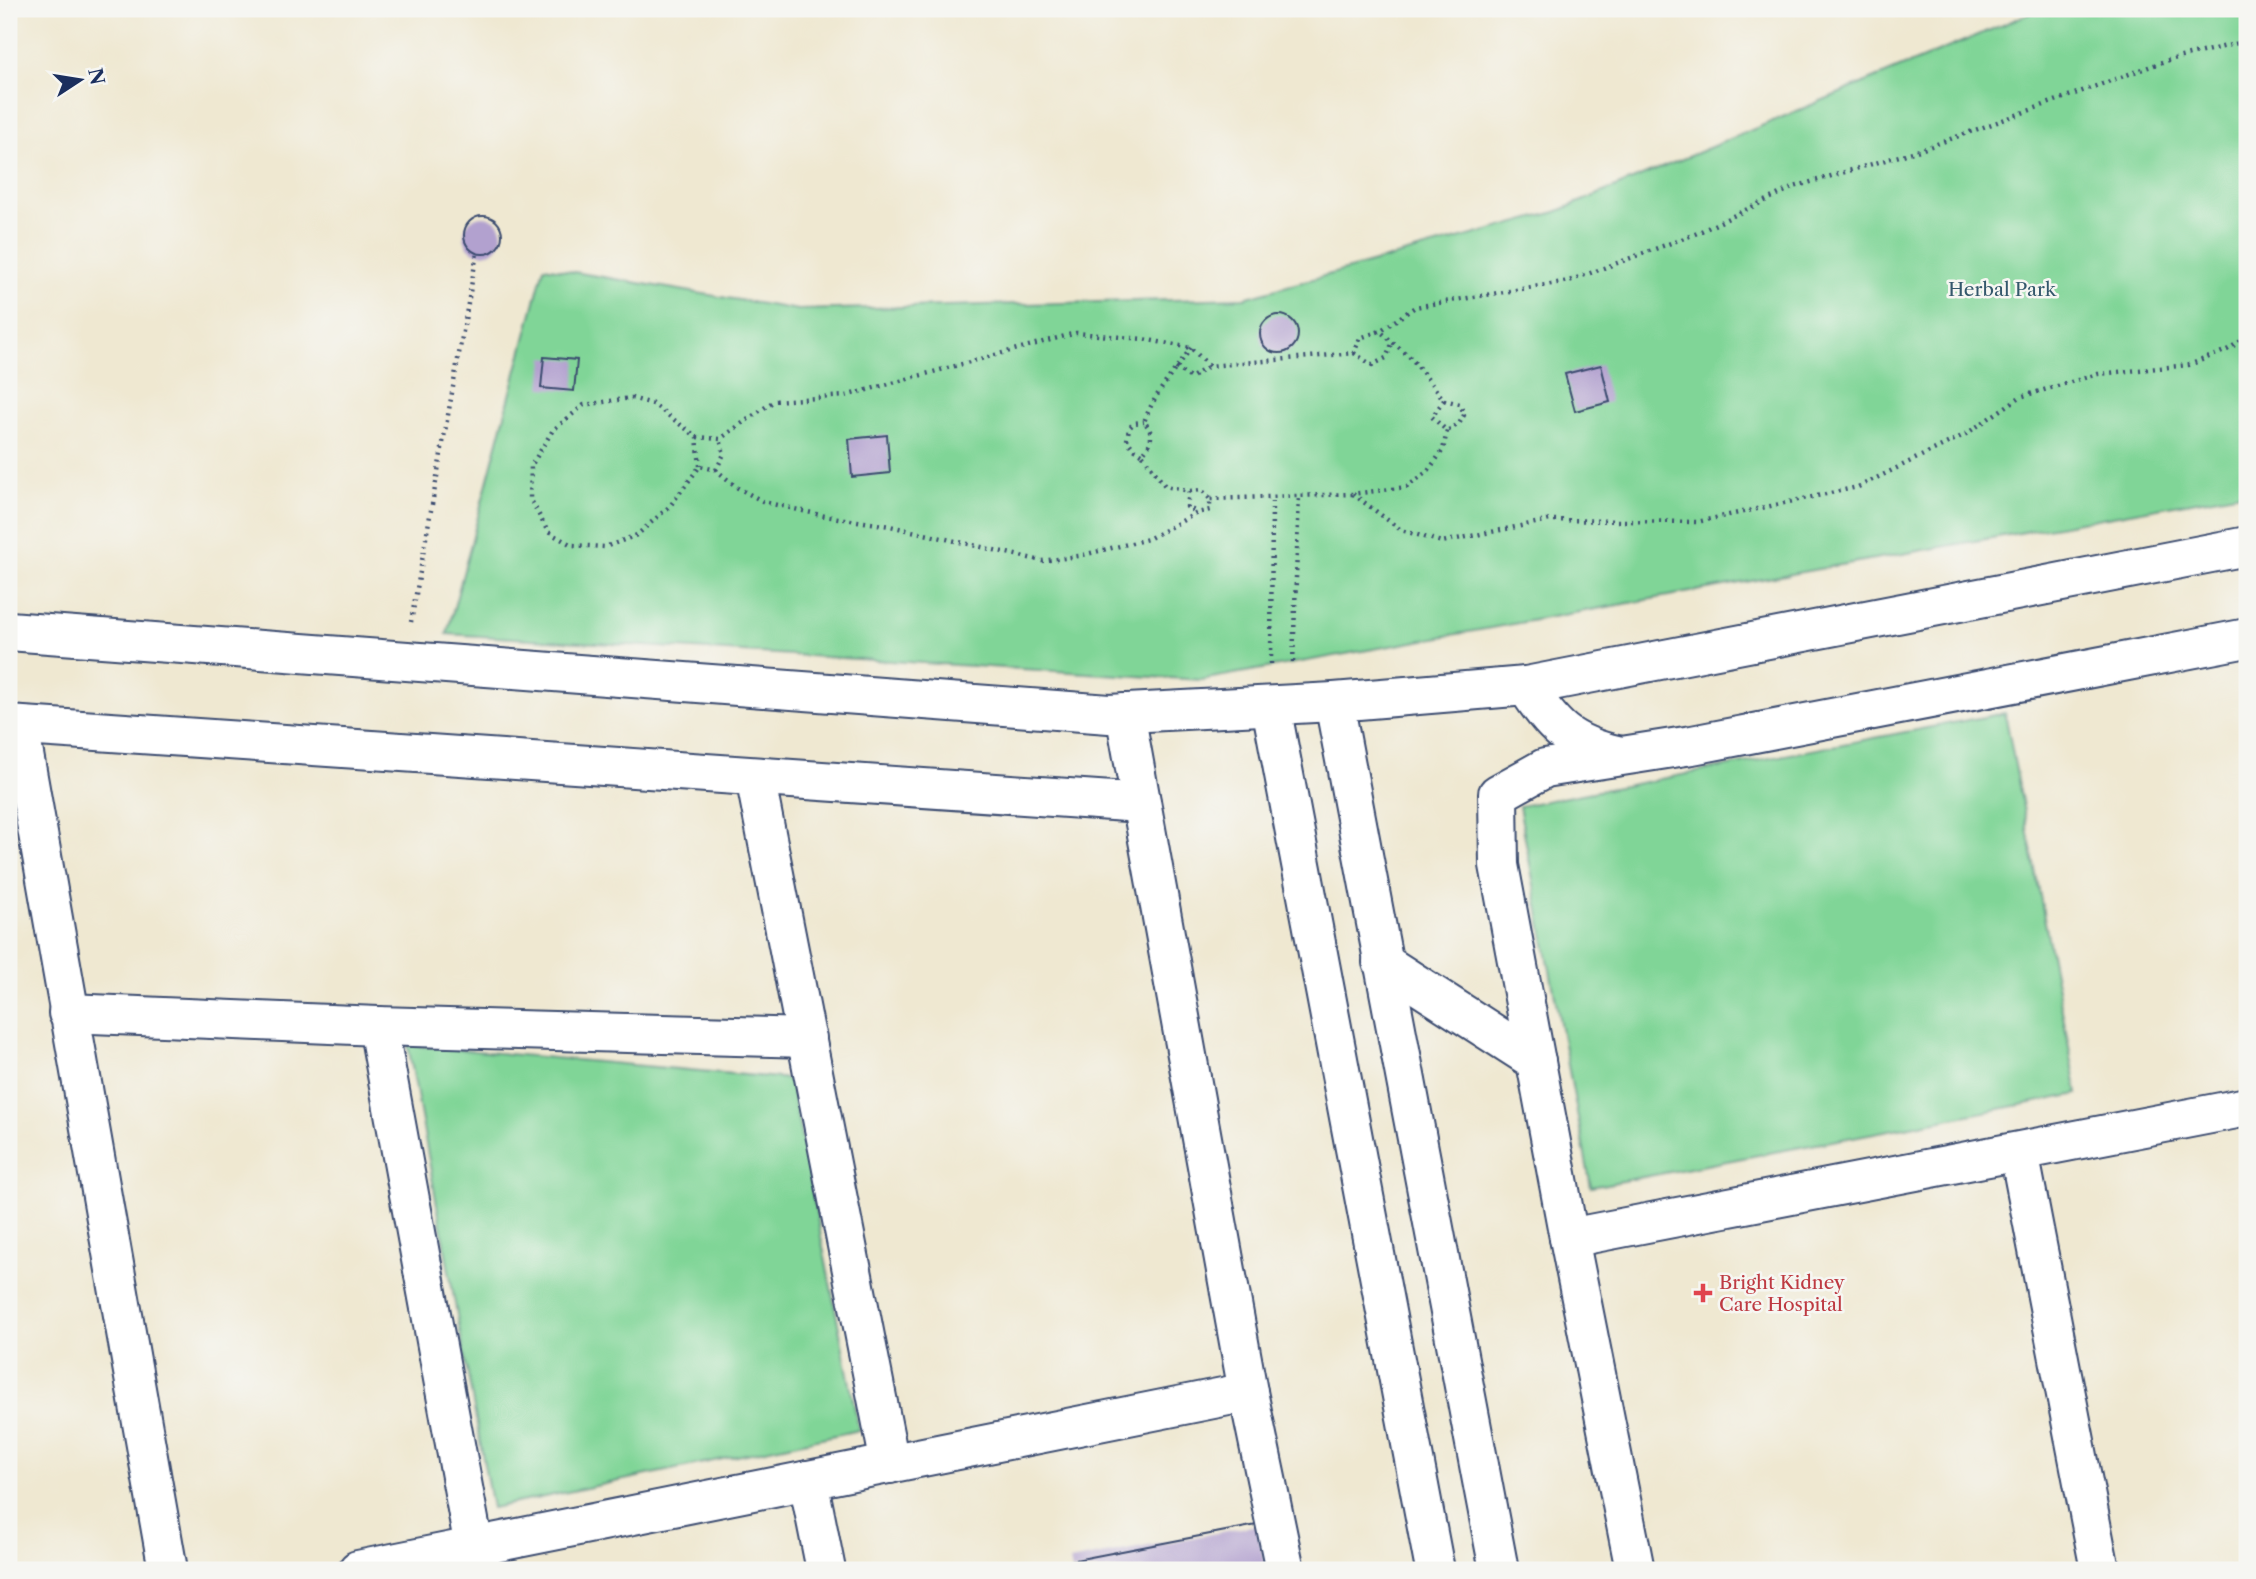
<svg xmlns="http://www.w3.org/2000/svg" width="2256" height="1579" viewBox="0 0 2256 1579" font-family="'Libre Caslon Text',serif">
<rect width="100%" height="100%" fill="#f6f6f2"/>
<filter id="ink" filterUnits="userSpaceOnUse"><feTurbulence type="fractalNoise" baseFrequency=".0143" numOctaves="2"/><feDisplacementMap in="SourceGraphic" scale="14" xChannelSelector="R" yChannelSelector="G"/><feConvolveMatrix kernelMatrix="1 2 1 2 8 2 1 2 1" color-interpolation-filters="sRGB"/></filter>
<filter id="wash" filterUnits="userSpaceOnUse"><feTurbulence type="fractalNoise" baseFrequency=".00686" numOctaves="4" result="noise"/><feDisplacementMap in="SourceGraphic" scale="28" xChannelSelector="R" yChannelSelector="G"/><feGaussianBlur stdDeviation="1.57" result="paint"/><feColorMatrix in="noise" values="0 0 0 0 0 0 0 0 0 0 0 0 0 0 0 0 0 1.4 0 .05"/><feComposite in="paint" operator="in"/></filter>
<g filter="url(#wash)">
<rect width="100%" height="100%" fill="#efe8d1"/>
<g fill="#80d597" stroke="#4e827a" stroke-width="2">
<path d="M2046 9H2247V492L1201 680 447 634 544 267 798 310 1244 298 1556 212 2038 10Z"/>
<path d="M2005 713 2078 1094 1591 1187 1519 806Z"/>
<path d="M408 1045 790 1079 859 1430 492 1508Z"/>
</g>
<g id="blocks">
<g fill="#b2a1cf">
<circle cx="483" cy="235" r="19"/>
<circle cx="1279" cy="334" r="19"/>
<path d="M544 357 577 360 574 391 541 388Z"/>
<path d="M1601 365 1610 402 1575 411 1565 374Z"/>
<path d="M887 435 890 473 852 477 849 439Z"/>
<path d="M1257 1525 1266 1570H1072L1070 1561Z"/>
</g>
</g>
</g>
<g filter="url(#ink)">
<use href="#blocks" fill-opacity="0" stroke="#3b4b6f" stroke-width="2"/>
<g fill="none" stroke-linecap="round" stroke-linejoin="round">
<defs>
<g id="minor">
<path d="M9 631 1109 714 1334 702 1526 686 2247 546"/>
<path d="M1526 686C1553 727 1568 744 1617 755"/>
<path d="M1334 702 1499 1570"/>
<path d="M1271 706 1435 1570"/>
<path d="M1125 713 1248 1392"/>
<path d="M9 725 1141 803"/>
<path d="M19 726 168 1570"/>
<path d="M755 777 890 1464"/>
<path d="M1382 962 1536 1061"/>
<path d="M68 1013 378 1026 807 1038"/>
<path d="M378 1026 474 1547"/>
<path d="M2019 1152 2100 1570"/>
<path d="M1569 1238 2247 1107"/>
<path d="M808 1480 826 1570"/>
<path d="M358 1570 1248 1392 1285 1570"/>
<path d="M1635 1570 1569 1238 1499 865 1498 794 1545 768 1692 745 2247 638"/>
</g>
</defs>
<use href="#minor" stroke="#3b4b6f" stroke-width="42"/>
<g stroke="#3b4b6f" stroke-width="4.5" stroke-dasharray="2 5" stroke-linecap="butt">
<path d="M1191 348C1174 372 1154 394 1144 422 1155 433 1152 444 1142 454L1165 486 1189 491 1187 507 1196 512"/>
<path d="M1354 353 1372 365 1386 358 1392 344"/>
<path d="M1176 368 1191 378 1209 366"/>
<path d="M1444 400 1460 404 1464 415 1459 424 1447 431"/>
<path d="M697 437 720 439 774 401 845 396 1076 333 1143 339 1191 348 1209 366 1354 353 1360 338 1380 331 1415 307 1569 281 1695 234 1794 187 1923 149 2165 61 2247 41"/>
<path d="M1142 454 1134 449 1127 440 1129 428 1134 423 1144 422"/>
<path d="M700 466 697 437 653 404 631 398 584 405 553 430 531 466 530 498 548 532 572 545 605 547 637 535 670 506 700 466 716 470 738 488 764 502 825 516 890 526 1042 561 1079 556 1148 539 1197 513 1210 510V499L1352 494 1407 487 1428 471 1443 450 1447 431 1432 417 1444 400 1412 359 1380 331"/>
<path d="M716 470 724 454 720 439"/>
<path d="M1190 491 1202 490 1210 499"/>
<path d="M1353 494 1401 530 1442 542 1550 520 1697 522 1858 487 1966 434 2020 397 2098 374 2189 365 2227 350 2247 337"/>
<path d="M411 622 477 253"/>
<path d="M1293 662 1299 495"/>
<path d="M1271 664 1272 497"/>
</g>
<use href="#minor" stroke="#fff" stroke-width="38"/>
</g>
</g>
<path fill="#e0444e" stroke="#f6f6f2" stroke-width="2.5" d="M1699.5 1282.5h7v7h7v7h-7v7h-7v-7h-7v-7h7z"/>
<g text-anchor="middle" stroke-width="5" stroke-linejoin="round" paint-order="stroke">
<g font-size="19" fill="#34586c" stroke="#f6f6f2">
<text x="2002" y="296">Herbal Park</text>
</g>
<g font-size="19" fill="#be3a42" stroke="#f6f6f2" text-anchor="start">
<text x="1719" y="1289">Bright Kidney<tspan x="1719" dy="22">Care Hospital</tspan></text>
</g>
</g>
<rect width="2256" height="1579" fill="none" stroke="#f6f6f2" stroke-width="35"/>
<g transform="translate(80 80) rotate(78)" stroke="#f6f6f2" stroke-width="5" paint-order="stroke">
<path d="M0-5L12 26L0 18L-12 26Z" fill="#1b2f5e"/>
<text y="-10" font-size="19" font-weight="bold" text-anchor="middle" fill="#1b2f5e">N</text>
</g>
</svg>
